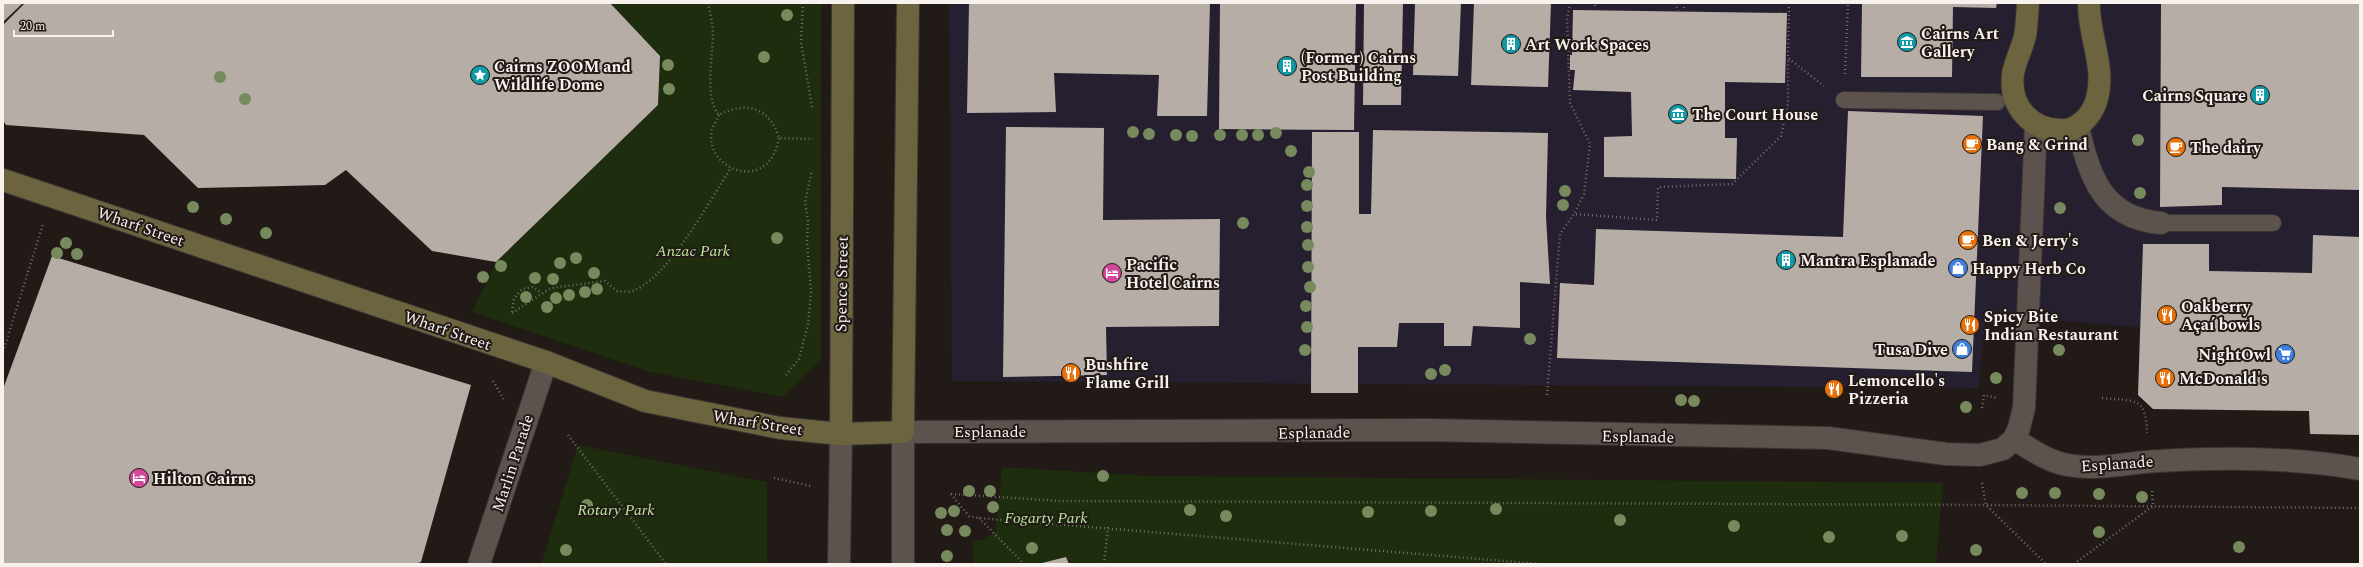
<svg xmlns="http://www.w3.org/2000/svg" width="2363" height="567" viewBox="0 0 2363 567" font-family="Spectral,serif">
<rect width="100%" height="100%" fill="#221a16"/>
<path fill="#261f2f" d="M949 3H2360V397L2138 395 2139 327 1986 315 1978 388 952 381Z"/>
<g fill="#1d2d0e">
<path d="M610 3H821V360L784 397 650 372 472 312 496 262 658 105 660 56Z"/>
<path d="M578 445 767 482V564H541Z"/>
<path d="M1002 467 1150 476 1943 483 1936 564H974L973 541 983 540 996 531Z"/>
</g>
<g fill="#b7ada7">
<path d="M3 3H23L3 22Z"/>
<path d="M25 3H610L660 56 658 105 496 262 432 251 346 170 325 185 198 188 144 135 6 125 3 120V25Z"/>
<path d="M969 3H1210L1207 116H1157L1159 75 1054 73 1056 112 967 113Z"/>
<path d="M1220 3H1356L1354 130 1219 129Z"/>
<path d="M1364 3H1403L1401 105H1363Z"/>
<path d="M1415 3H1461L1458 76 1413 75Z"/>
<path d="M1474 3H1551L1548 87 1471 85Z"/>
<path d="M1862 3H1997L1996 8 1953 7 1952 77H1861Z"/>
<path d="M2161 3H2360V190L2222 187V205L2160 207Z"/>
<path d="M1573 10 1787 13 1785 83 1725 82V138H1737L1736 179 1604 177V137L1632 136 1631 92 1573 90 1575 70H1570V55H1572Z"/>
<path d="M1848 111 1983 116 1972 372 1557 358 1560 283 1594 285 1596 229 1843 237Z"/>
<path d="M1006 127 1104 128 1103 220 1220 219 1219 326 1106 327 1107 375 1003 377Z"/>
<path d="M1373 130 1548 133 1546 217 1550 284 1520 282V328L1473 326 1471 346H1444V323H1399L1397 347H1358V393H1311L1312 132H1359V214H1371Z"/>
<path d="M2313 235 2360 237V435L2310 434 2309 411 2153 409 2138 395 2143 244H2209V271L2312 273Z"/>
<path d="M52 256 471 385 421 562 414 564H3V389Z"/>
<path d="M1066 557 1069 564H1042V563Z"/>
</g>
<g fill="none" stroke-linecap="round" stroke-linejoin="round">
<defs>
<g id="lane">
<path d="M1844 100 1997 102"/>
<path d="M2161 223H2273"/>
</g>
<g id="street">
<path d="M2078 126C2089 176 2102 218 2161 223"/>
<path d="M2014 439C2031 449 2048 462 2068 465 2098 471 2130 462 2159 461 2226 457 2294 457 2360 469"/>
<path d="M479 564 546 362"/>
<path d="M839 564 841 434"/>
<path d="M903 564V432L1429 430 1828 438 1946 454 1980 455 2003 449 2014 439 2019 428 2024 408 2036 124"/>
</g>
<g id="secondary">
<path d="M2028 3C2027 14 2027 25 2025 36 2022 49 2015 61 2013 74 2009 107 2031 131 2064 130 2079 129 2091 116 2096 102 2107 68 2088 36 2089 3"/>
<path d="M3 180 546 362 645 401 780 428 841 434 903 432 908 3"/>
<path d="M841 434 843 3"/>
</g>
</defs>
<use href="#lane" stroke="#3a3432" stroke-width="18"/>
<use href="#street" stroke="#3a3432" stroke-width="24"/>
<use href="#secondary" stroke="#3a3432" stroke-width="24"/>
<g stroke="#736c68" stroke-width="2.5" stroke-dasharray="1 3" stroke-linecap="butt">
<path d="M708 3C710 13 713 24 713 34 713 55 704 99 719 115 745 101 770 107 779 138L813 139"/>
<path d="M803 3 801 42 812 107"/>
<path d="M1570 3 1567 19 1570 103 1590 144 1584 194 1574 214"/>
<path d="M1675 3 1678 11"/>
<path d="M1684 3V11"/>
<path d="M1789 3 1788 58 1824 86"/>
<path d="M1595 6V3"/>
<path d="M1845 74 1848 3"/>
<path d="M719 115C717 120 714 125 712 129 702 169 769 196 779 138"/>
<path d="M512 312 514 298 522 289 533 287 542 293"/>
<path d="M512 313 551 288 605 281 617 291C622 291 630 293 635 290 670 275 709 201 731 168"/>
<path d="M3 352 43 224"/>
<path d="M786 375 799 359 808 324 811 292 807 241 808 221 805 202 812 170"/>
<path d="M493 381 504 400"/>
<path d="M1547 395 1560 234 1574 214 1657 220 1658 187 1732 184 1781 136 1788 104V58"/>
<path d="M2102 398C2135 401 2146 396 2147 433"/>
<path d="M1982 408 1984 395 1997 398"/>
<path d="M568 435 666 564"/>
<path d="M774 478 811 486"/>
<path d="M1982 483 1986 505 2046 564"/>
<path d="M951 494 1060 501 1986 505 2360 508"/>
<path d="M951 494 969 516 979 518 1541 564"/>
<path d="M979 518 1024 564"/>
<path d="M1104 564 1108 527"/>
<path d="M2074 564 2153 506 2152 490"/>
</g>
<use href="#lane" stroke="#5d534e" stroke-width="16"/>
<use href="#street" stroke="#5d534e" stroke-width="22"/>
<use href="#secondary" stroke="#6b643e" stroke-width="22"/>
</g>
<g fill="#768a5e">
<circle cx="787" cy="15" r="6"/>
<circle cx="764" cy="57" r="6"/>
<circle cx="668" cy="65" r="6"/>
<circle cx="220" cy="77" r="6"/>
<circle cx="669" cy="89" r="6"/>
<circle cx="245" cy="99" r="6"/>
<circle cx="1133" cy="132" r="6"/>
<circle cx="1276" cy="133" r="6"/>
<circle cx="1149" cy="134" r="6"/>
<circle cx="1176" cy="135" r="6"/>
<circle cx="1220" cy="135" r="6"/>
<circle cx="1242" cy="135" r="6"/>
<circle cx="1258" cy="135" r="6"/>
<circle cx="1192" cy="136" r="6"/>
<circle cx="2138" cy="140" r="6"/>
<circle cx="1291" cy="151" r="6"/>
<circle cx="1309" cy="172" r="6"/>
<circle cx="1307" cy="185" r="6"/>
<circle cx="1565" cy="191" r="6"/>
<circle cx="2140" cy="193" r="6"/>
<circle cx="1563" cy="205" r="6"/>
<circle cx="1307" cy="206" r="6"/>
<circle cx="193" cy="207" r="6"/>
<circle cx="2060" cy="208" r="6"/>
<circle cx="226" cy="219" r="6"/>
<circle cx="1243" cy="223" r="6"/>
<circle cx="1307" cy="227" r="6"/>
<circle cx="266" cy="233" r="6"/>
<circle cx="777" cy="238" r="6"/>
<circle cx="66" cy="243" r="6"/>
<circle cx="1308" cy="245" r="6"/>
<circle cx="57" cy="253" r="6"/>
<circle cx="77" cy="254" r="6"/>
<circle cx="576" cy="258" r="6"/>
<circle cx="560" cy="263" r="6"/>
<circle cx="501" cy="266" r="6"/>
<circle cx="1308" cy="267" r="6"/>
<circle cx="594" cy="273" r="6"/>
<circle cx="483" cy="277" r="6"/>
<circle cx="535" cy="278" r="6"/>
<circle cx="553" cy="279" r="6"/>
<circle cx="1310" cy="287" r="6"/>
<circle cx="597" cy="289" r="6"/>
<circle cx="585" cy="292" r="6"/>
<circle cx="569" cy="295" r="6"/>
<circle cx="526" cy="297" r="6"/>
<circle cx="556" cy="298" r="6"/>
<circle cx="1306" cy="306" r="6"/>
<circle cx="547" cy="307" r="6"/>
<circle cx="1307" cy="327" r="6"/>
<circle cx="1530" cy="339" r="6"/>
<circle cx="1305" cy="350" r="6"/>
<circle cx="2059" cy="350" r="6"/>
<circle cx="1445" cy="370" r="6"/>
<circle cx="1431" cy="374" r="6"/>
<circle cx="1996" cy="378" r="6"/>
<circle cx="1681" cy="400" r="6"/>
<circle cx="1694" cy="401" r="6"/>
<circle cx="1966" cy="407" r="6"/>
<circle cx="1103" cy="476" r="6"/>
<circle cx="969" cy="491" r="6"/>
<circle cx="990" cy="491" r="6"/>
<circle cx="2022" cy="493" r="6"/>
<circle cx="2055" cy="493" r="6"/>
<circle cx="2099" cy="494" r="6"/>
<circle cx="2142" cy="497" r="6"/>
<circle cx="587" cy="505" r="6"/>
<circle cx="993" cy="507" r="6"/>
<circle cx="1496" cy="509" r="6"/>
<circle cx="1190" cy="510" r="6"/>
<circle cx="954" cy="511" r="6"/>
<circle cx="1431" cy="511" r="6"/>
<circle cx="1368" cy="512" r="6"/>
<circle cx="941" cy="513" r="6"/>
<circle cx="1226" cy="516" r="6"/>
<circle cx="1620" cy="520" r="6"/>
<circle cx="1734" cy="526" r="6"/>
<circle cx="947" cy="530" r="6"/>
<circle cx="965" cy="531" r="6"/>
<circle cx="2099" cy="532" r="6"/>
<circle cx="1902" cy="536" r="6"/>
<circle cx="1829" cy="537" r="6"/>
<circle cx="2239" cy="547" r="6"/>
<circle cx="1032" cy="548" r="6"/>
<circle cx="566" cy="550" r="6"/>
<circle cx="1976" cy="550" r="6"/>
<circle cx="947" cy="556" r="6"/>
</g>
<defs>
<symbol id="museum-disc" viewBox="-11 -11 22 22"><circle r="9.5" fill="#0f9aa8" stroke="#221a16"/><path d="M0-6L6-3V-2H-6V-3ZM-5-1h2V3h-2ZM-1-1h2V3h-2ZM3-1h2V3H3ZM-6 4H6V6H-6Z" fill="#fff"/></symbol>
<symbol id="building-disc" viewBox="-11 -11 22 22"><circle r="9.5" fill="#0f9aa8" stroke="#221a16"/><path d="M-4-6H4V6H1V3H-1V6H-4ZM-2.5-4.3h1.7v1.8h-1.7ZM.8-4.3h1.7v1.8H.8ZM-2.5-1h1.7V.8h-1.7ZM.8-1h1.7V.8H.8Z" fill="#fff"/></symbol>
<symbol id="sight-disc" viewBox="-11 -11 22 22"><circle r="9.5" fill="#0f9aa8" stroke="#221a16"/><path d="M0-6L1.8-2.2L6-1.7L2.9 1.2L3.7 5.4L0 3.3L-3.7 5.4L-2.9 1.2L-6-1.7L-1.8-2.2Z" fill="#fff"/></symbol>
<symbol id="cafe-disc" viewBox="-11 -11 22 22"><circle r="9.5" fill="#e8710a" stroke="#221a16"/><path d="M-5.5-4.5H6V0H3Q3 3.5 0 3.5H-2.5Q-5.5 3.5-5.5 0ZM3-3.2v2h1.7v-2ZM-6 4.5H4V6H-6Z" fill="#fff"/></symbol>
<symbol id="shop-disc" viewBox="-11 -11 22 22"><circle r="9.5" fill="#3f7fe0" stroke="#221a16"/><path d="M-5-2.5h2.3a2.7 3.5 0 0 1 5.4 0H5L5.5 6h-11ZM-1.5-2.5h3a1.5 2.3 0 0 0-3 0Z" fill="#fff"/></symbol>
<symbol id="hotel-disc" viewBox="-11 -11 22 22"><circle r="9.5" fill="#d1479c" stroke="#221a16"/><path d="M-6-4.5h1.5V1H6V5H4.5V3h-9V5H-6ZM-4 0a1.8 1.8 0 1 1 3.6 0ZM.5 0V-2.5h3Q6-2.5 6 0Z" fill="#fff"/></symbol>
<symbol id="restaurant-disc" viewBox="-11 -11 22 22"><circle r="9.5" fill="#e8710a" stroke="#221a16"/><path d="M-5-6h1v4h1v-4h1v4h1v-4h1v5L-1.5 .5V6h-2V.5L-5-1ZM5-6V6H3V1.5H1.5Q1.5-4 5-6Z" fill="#fff"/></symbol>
<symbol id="supermarket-disc" viewBox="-11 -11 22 22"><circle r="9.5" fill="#3f7fe0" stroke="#221a16"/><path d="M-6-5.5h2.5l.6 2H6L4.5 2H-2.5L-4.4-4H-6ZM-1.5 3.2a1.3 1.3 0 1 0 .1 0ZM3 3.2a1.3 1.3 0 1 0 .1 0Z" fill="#fff"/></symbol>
</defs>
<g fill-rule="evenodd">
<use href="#museum-disc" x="1896" y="31" width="22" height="22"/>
<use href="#building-disc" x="1500" y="33" width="22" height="22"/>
<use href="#building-disc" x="1276" y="55" width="22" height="22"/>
<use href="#sight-disc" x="469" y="64" width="22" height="22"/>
<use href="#building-disc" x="2249" y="84" width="22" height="22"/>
<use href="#museum-disc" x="1667" y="103" width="22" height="22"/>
<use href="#cafe-disc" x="1961" y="133" width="22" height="22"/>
<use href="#cafe-disc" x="2165" y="136" width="22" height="22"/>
<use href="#cafe-disc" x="1957" y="229" width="22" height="22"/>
<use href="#building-disc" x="1775" y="249" width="22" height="22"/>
<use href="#shop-disc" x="1947" y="257" width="22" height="22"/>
<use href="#hotel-disc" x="1101" y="262" width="22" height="22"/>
<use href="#restaurant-disc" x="2156" y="304" width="22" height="22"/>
<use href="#restaurant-disc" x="1959" y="314" width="22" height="22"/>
<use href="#shop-disc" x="1951" y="338" width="22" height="22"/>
<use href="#supermarket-disc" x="2274" y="343" width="22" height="22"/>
<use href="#restaurant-disc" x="1060" y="362" width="22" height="22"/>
<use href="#restaurant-disc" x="2154" y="367" width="22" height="22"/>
<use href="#restaurant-disc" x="1823" y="378" width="22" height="22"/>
<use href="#hotel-disc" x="128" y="467" width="22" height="22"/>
</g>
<g text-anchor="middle" stroke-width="4" stroke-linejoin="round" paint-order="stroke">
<g font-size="16" font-weight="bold" fill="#f8f2ef" stroke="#221a16" text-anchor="start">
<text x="1921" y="39">Cairns Art<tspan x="1921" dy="18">Gallery</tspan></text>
<text x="1525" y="50">Art Work Spaces</text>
<text x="1301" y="63">(Former) Cairns<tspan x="1301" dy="18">Post Building</tspan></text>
<text x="494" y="72">Cairns ZOOM and<tspan x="494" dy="18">Wildlife Dome</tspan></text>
<text x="2246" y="101" text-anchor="end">Cairns Square</text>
<text x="1692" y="120">The Court House</text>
<text x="1986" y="150">Bang &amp; Grind</text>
<text x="2190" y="153">The dairy</text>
<text x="1982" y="246">Ben &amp; Jerry's</text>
<text x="1800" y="266">Mantra Esplanade</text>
<text x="1126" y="270">Pacific<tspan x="1126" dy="18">Hotel Cairns</tspan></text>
<text x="1972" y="274">Happy Herb Co</text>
<text x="2181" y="312">Oakberry<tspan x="2181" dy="18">Açaí bowls</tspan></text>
<text x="1984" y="322">Spicy Bite<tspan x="1984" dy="18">Indian Restaurant</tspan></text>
<text x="1948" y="355" text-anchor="end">Tusa Dive</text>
<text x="2271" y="360" text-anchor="end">NightOwl</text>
<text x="1085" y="370">Bushfire<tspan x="1085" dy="18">Flame Grill</tspan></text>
<text x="2179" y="384">McDonald's</text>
<text x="1848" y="386">Lemoncello's<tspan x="1848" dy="18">Pizzeria</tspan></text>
<text x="153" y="484">Hilton Cairns</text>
</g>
<g font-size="16" fill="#f8f2ef" stroke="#221a16">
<text transform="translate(141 226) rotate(19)" y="6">Wharf Street</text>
<text transform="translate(841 284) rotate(-89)" y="6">Spence Street</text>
<text transform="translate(448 330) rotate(19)" y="6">Wharf Street</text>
<text transform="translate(758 422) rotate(9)" y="6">Wharf Street</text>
<text x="990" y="437">Esplanade</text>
<text transform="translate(1314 432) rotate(-1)" y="6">Esplanade</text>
<text transform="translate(1638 436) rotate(1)" y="6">Esplanade</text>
<text transform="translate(512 463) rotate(-72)" y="6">Marlin Parade</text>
<text transform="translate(2117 463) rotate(-4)" y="6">Esplanade</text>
</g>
<g font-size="16" font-style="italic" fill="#bae599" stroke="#221a16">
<text x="693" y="256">Anzac Park</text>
<text x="616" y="515">Rotary Park</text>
<text x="1046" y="523">Fogarty Park</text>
</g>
</g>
<rect width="2363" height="567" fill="none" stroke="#f8f2ef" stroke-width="8"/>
<path d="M14 30v6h99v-6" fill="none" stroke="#f8f2ef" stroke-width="2"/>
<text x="20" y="30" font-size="12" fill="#f8f2ef" stroke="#221a16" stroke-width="3" paint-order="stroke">20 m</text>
</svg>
